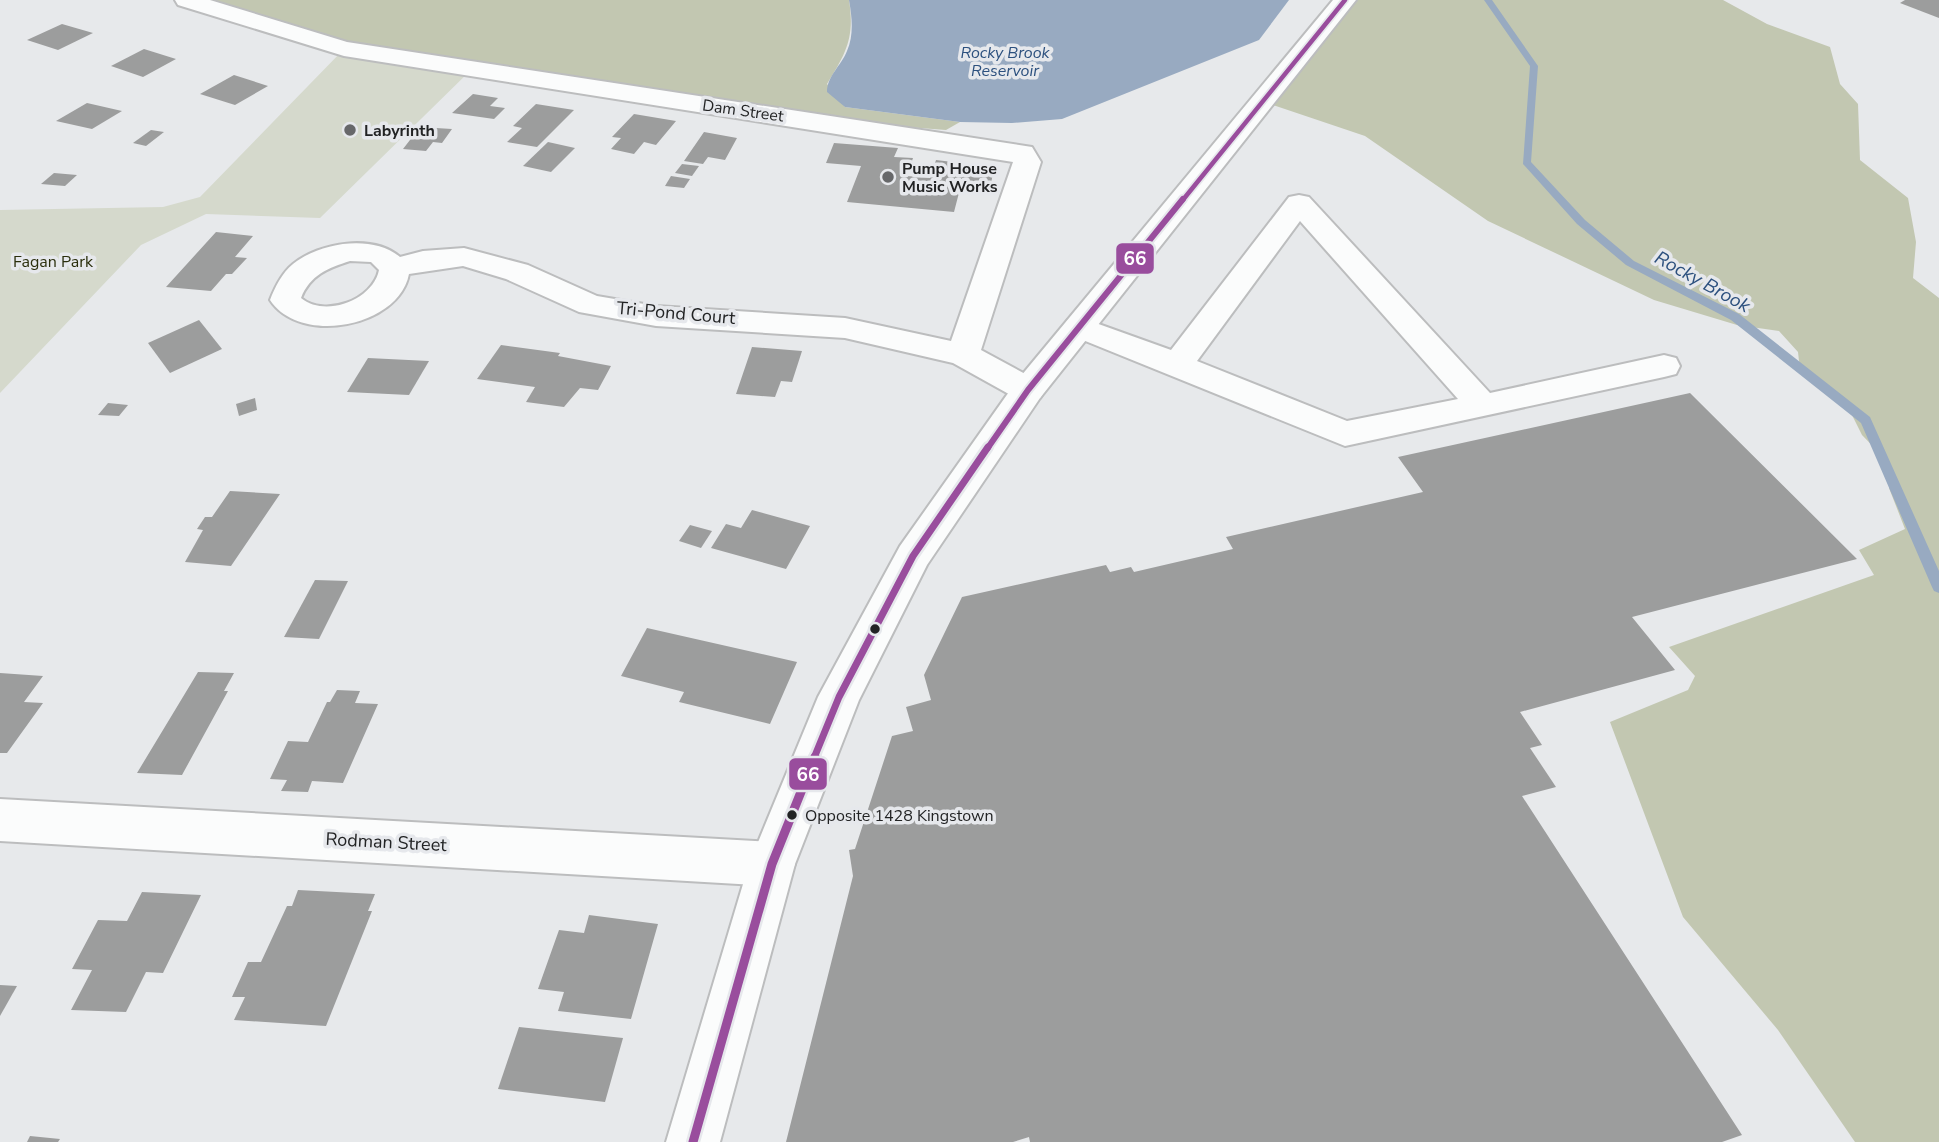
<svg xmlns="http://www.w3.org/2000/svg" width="1939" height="1142" viewBox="0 0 1939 1142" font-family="'Nunito Sans',sans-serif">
<rect width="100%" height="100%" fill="#e7e9eb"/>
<path fill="#d5d9cc" d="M344 49 473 68 320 218 206 214 141 245 0 393V210L163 207 200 197Z"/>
<g fill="#c2c7b1">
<path d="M191 0H849C855 38 846 53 827 84L845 107 960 122 946 130 789 118 339 46Z"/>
<path d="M1344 0H1723L1767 24 1830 47 1840 84 1858 104 1860 160 1908 198 1916 242 1913 278 1939 298V1142H1855L1778 1030 1683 917 1610 722 1688 690 1695 676 1669 647 1874 575 1859 550 1905 529 1889 488 1891 465 1862 435 1845 401 1800 370 1798 352 1779 331 1737 325 1654 300 1488 221 1365 136 1264 102Z"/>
</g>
<path fill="#98aac1" d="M849 0H1289L1259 40 1062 119 1012 123 960 122 845 107 827 92C827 76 841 66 847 51 854 35 852 17 849 0Z"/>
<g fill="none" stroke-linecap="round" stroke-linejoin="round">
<path fill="#98aac1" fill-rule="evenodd" d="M1484 0H1492L1538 66 1531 162 1585 220 1634 261 1739 314 1870 417 1939 571V593L1934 591 1932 587 1861 423 1731 320 1626 265 1577 224 1523 164 1530 66Z"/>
</g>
<g fill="#9c9d9d">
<path d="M1905 0H1939V18L1900 3Z"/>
<path d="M62 24 93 33 58 50 27 40Z"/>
<path d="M144 49 176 59 143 77 111 66Z"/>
<path d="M234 75 268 86 235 105 200 94Z"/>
<path d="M473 94 498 98 490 106 505 108 494 119 452 113Z"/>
<path d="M87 103 122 111 92 129 56 121Z"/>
<path d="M536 104 574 110 537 147 507 142 522 128 513 126Z"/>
<path d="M634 114 676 121 656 145 644 142 634 154 611 149 621 138 612 137Z"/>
<path d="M420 127 452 129 442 143 433 142 426 151 403 149Z"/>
<path d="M151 130 164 132 146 146 133 143Z"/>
<path d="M704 132 737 138 725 160 708 157 703 164 684 161Z"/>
<path d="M548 142 575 148 551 172 523 166Z"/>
<path d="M834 143 898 148 894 157 913 158 907 176 930 178 936 160 994 167 991 184 961 185 954 212 847 202 861 166 826 163Z"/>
<path d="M682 164 699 166 692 176 675 173Z"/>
<path d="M54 173 77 175 65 186 41 184Z"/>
<path d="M671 176 690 179 684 188 665 186Z"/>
<path d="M216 232 253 236 235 257 247 258 232 274H226L211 291 166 287Z"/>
<path d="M199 320 222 349 170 373 148 343Z"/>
<path d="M501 345 560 353 558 356 611 366 598 390 580 388 564 407 526 402 535 387 477 379Z"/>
<path d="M752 347 802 351 792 382 781 381 775 397 736 394Z"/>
<path d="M368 358 429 361 409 395 347 392Z"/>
<path d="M1690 393 1857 559 1632 617 1675 670 1520 712 1542 745 1530 748 1556 787 1522 796 1742 1135 1722 1142H1030L1029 1137 1013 1142H786L853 876 849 850 855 849 892 736 913 731 906 707 931 700 924 675 962 597 1106 565 1110 572 1131 567 1134 572 1233 549 1226 537 1423 492 1398 457Z"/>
<path d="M255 398 257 410 239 416 236 404Z"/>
<path d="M108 403 128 405 119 416 98 415Z"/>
<path d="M230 491 280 494 231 566 185 562 203 530 197 529 205 517H212Z"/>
<path d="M752 510 810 526 786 569 711 548 726 524 741 528Z"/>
<path d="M690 525 712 531 701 548 679 541Z"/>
<path d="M315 580 348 581 319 639 284 637Z"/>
<path d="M647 628 797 662 770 724 679 702 684 692 621 676Z"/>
<path d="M198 672 234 673 224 691H228L182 775 137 773Z"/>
<path d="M0 673 43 676 24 702 43 703 7 753H0Z"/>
<path d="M337 690 360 691 355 703 378 704 343 783 312 781 308 792 281 791 287 780 270 779 288 741 308 742 327 702H330Z"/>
<path d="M298 890 375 894 368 911H372L326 1026 234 1020 245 997H232L248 962H261L287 906H292Z"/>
<path d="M142 892 201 895 163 973 146 972 126 1012 71 1010 92 970 72 969 98 920 127 921Z"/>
<path d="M589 915 658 924 631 1019 558 1011 564 992 538 989 559 930 584 933Z"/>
<path d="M0 985 17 986 0 1016Z"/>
<path d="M519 1027 623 1038 605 1102 498 1089Z"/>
<path d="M30 1136 60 1139 58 1142H27Z"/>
</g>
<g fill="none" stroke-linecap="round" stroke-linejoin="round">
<defs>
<g id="minor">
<path d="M175 0H210L347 42 1032 147 1041 162 981 350 1040 382 1045 390 1040 398 1028 401 1016 398 953 363 845 338 656 326 579 312 506 279 463 266 409 274C399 327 300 346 270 300 275 287 282 273 293 264 320 242 373 234 400 257L423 251 464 248 528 265 597 296 656 306 845 318 951 341 1013 162 344 56 178 5ZM350 261 371 262 379 270C373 300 325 318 301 298 310 275 328 268 350 261Z"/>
<path d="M1299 195 1309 197 1490 393 1664 355 1676 358 1680 366 1676 374 1664 377 1345 446 1068 334 1063 327 1068 320 1079 317 1171 350 1289 197ZM1300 221 1458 399 1347 421 1197 361Z"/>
<path d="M0 799 772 842 788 848 795 864 788 880 772 886 0 841Z"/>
</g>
<path id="major" d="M1333 0H1356L1040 398 927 565 859 700 795 864 720 1142H666L749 864 818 697 900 546 1016 382Z"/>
</defs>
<use href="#minor" stroke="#bcbdbe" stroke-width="4"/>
<use href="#major" stroke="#bcbdbe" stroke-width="4"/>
<use href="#minor" fill="#fbfcfc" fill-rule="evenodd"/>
<use href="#major" fill="#fbfcfc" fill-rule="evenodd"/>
<defs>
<path id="bus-1-far3" d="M1182 201 1345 0"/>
<path id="bus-1-far2" d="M987 449 1028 390 1183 199"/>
<path id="bus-1-far1" d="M814 758 839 697 913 556 988 447"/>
<path id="bus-1" d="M693 1142 772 864 815 757"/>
</defs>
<use href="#bus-1-far3" stroke="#e6e8ec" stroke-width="8"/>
<use href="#bus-1-far2" stroke="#e6e8ec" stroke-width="10"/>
<use href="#bus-1-far1" stroke="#e6e8ec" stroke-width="12"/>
<use href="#bus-1" stroke="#e6e8ec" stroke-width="14"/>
<use href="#bus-1-far3" stroke="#994d9d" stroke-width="4.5"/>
<use href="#bus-1-far2" stroke="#994d9d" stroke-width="6"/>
<use href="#bus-1-far1" stroke="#994d9d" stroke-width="7"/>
<use href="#bus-1" stroke="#994d9d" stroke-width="9"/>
</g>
<g fill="#67686a" stroke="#e6e8ec" stroke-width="2.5">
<circle cx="350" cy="130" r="7"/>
<circle cx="888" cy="177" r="7"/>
</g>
<g fill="#222324" stroke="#e6e8ec" stroke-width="2.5">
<circle cx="875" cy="629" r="6"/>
<circle cx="792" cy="815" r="6"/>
</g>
<g text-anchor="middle" stroke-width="7" stroke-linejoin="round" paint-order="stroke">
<g font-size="16" font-style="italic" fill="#2c507e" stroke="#e6e8ec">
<text x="1005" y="58">Rocky Brook<tspan x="1005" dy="18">Reservoir</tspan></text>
</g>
<g font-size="16" fill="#222324" stroke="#e6e8ec">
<text transform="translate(743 110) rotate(8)" y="6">Dam Street</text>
</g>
<g font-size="16" font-weight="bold" fill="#222324" stroke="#e6e8ec" text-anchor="start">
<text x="364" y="136">Labyrinth</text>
<text x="902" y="174">Pump House<tspan x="902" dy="18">Music Works</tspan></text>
</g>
<g font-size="16" fill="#2a2e0c" stroke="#e6e8ec">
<text x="53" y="267">Fagan Park</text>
</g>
<g font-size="16" fill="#222324" stroke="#e6e8ec" text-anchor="start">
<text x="805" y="821">Opposite 1428 Kingstown</text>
</g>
<g font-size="18" fill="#222324" stroke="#e6e8ec">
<text transform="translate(676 313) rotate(5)" y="6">Tri-Pond Court</text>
<text transform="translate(386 842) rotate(3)" y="6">Rodman Street</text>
</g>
<g font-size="19" font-style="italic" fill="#2c507e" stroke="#e6e8ec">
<text transform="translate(1703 281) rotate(29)" y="7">Rocky Brook</text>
</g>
</g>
<g stroke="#e6e8ec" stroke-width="2.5">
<rect x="1115" y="242" width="40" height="33" rx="7" fill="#994d9d"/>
<rect x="788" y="757" width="40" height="34" rx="7" fill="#994d9d"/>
</g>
<g font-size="19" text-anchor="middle" font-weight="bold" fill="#fff">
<text x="1135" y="265">66</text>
<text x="808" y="781">66</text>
</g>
</svg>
